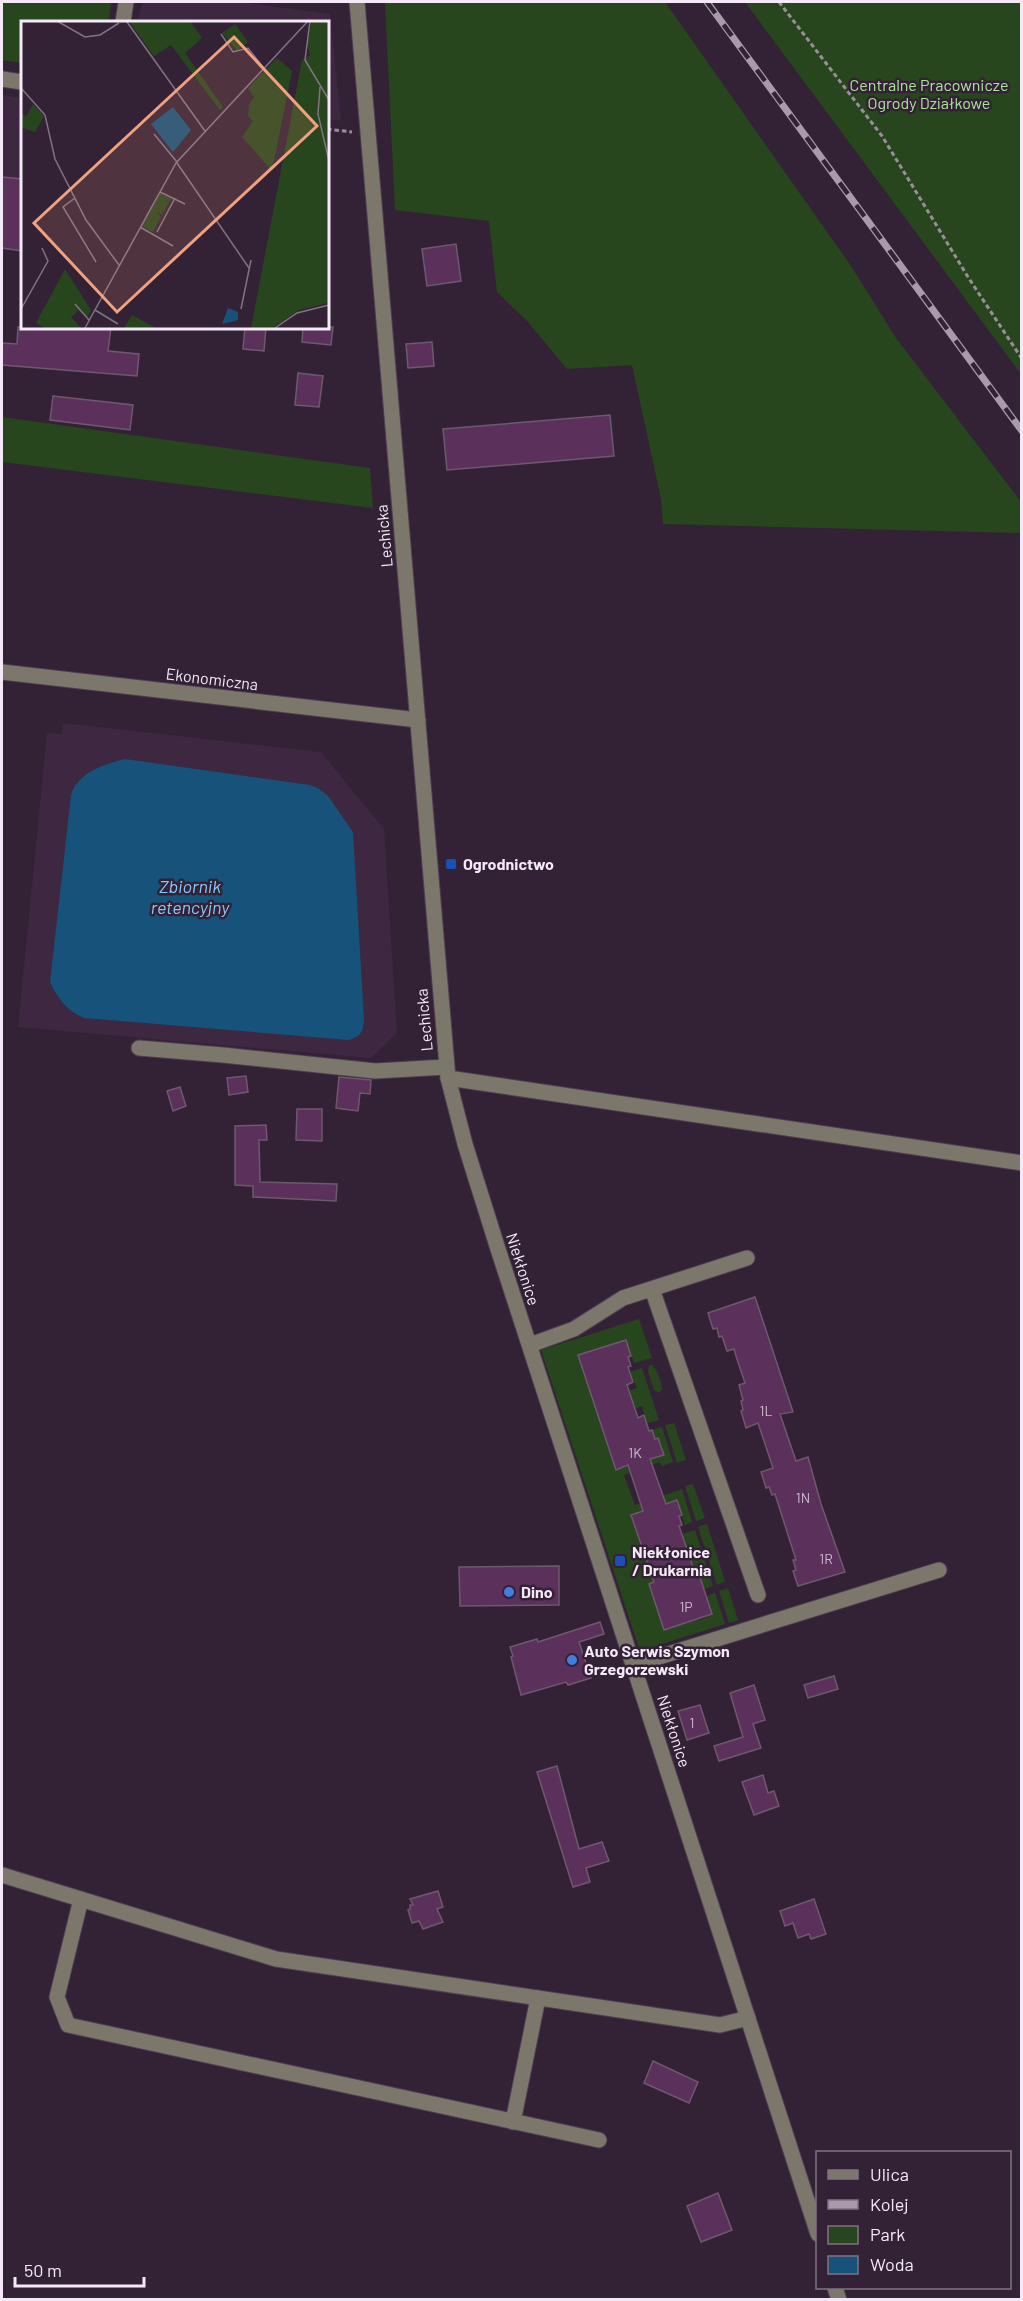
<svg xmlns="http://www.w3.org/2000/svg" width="1023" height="2301" viewBox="0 0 1023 2301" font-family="Barlow,sans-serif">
<rect width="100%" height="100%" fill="#332236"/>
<g fill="#3d2741">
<path d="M142 2H242L330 14 341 121 327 119V22H138Z"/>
<path d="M2 95 22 98V229L2 226Z"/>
<path d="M63 723 321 752 384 829 397 1033 371 1058 18 1027 47 733 62 734Z"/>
</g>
<g fill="#28461d">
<path d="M2 2H111L109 22H22V63L2 60Z"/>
<path d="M385 2H665L851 266 896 338 1021 502V533L663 524 661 499 632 365 567 369 528 322 497 292 489 221 395 210Z"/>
<path d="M745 2H1021V374Z"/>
<path d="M2 417 370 468 373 508 2 462Z"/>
<path d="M639 1319 652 1358 634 1363 626 1340 579 1355 594 1403 637 1388 630 1372 642 1368 659 1420 647 1423 642 1406 599 1421 616 1470 663 1454 658 1438 655 1439 652 1430 662 1427 673 1462 662 1466 659 1462 624 1475 635 1505 682 1489 692 1522 685 1525 677 1500 631 1515 686 1548 682 1534 695 1530 713 1586 704 1589 697 1569 650 1584 664 1629 706 1618 712 1614 706 1597 715 1592 725 1624 640 1651 541 1350Z"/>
<path d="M649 1365H652C658 1370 661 1381 662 1389L659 1393 654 1390 648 1372Z"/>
<path d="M674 1423 686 1460 677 1463 665 1425Z"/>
<path d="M693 1484 705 1518 696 1521 685 1486Z"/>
<path d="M707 1524 725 1581 717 1585 698 1527Z"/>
<path d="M728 1588 738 1620 729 1623 719 1591Z"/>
</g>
<path fill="#165279" d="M125 759 310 785 318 788 328 796 353 832 364 1019C363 1032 361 1037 348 1040L84 1018C67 1011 58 999 50 982L71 795C77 773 104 764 125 759Z"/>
<g fill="#5b315c" stroke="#6e586e" stroke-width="1.5">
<path d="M2 177 22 179V251L2 248Z"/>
<path d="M456 244 461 281 427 286 422 249Z"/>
<path d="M18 327H111L108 351 139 354 137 376 2 365V343L17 344Z"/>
<path d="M245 327H266L264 351 243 349Z"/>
<path d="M303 327H333L331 345 302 342Z"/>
<path d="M432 342 434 366 408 368 406 344Z"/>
<path d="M298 373 323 376 319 407 295 405Z"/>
<path d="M53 396 133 405 130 430 50 420Z"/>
<path d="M610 415 614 456 447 470 443 429Z"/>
<path d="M246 1076 248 1092 229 1095 227 1078Z"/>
<path d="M339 1077 371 1080 370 1094 360 1093 358 1111 336 1108Z"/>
<path d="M180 1087 186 1106 173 1111 167 1091Z"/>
<path d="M297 1109H322V1141L296 1140Z"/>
<path d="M266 1125 267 1140H259L260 1182 337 1184 336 1201 253 1197V1186L235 1185V1126Z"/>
<path d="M755 1297 793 1412 780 1414 796 1461 808 1457 821 1504 845 1572 798 1586 793 1571 796 1570 793 1560H796L775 1494 772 1495 769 1487 766 1488 761 1472 773 1468 758 1423 746 1428 741 1411 743 1410 741 1401 743 1400 739 1385 745 1383 736 1356 734 1349 727 1351 722 1336 719 1337 717 1328 713 1329 708 1313Z"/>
<path d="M626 1340 631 1356 628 1357 631 1366 628 1367 633 1382 627 1385 638 1418 644 1415 649 1431 652 1430 655 1439 658 1438 664 1455 650 1459 666 1504 677 1500 682 1515 679 1516 682 1525 679 1526 694 1570 697 1568 712 1614 664 1630 649 1584 654 1582 631 1515 643 1511 628 1465 616 1470 578 1355Z"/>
<path d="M559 1566V1605L460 1606 459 1567Z"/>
<path d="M600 1622 604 1634 579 1642 591 1678 568 1685 566 1682 521 1695 511 1657 513 1656 510 1647 537 1639 538 1642Z"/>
<path d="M834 1676 838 1689 808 1698 804 1685Z"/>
<path d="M754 1685 765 1720 753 1724 761 1748 719 1761 714 1746 743 1737 730 1693Z"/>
<path d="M700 1705 709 1733 687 1740 678 1711Z"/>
<path d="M557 1766 579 1849 602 1842 609 1861 586 1868 590 1882 573 1887 537 1772Z"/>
<path d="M763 1775 768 1793 774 1791 779 1806 754 1815 742 1782Z"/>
<path d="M438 1891 443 1907 437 1909 443 1922 423 1929 419 1921 412 1923 408 1910 410 1909V1905H413L410 1899Z"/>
<path d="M814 1899 826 1934 811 1939 809 1934 798 1938 793 1923 785 1926 780 1911Z"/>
<path d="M653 2061 698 2082 689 2103 644 2083Z"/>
<path d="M718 2193 732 2230 701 2242 687 2206Z"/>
</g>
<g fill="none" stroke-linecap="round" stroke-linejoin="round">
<defs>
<g id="minor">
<path d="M357 2 448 1078 465 1144 497 1246 818 2234"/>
<path d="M123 22 126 2"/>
<path d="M2 79 22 82"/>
<path d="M2 672 418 720"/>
<path d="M139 1048 223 1055 375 1071 446 1067"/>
<path d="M448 1078 1022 1163"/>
<path d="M652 1289 758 1595"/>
<path d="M530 1345 574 1329 623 1298 747 1258"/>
<path d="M633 1665 939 1570"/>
<path d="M2 1875 276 1959 720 2025 748 2018"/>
<path d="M81 1899 57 1997 68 2025 599 2140"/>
<path d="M513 2122 538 1998"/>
<path d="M835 2288 839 2300"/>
</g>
</defs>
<use href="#minor" stroke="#4e3e51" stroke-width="17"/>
<g stroke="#9c8d9e" stroke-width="3" stroke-dasharray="4.5 3" stroke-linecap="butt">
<path d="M779 2 882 136 968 277 1022 359"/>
<path d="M327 129 352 132"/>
</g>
<use href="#minor" stroke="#7b776b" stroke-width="15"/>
<defs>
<path id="rail" d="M707 2 1022 431"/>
</defs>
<use href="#rail" stroke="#a89aab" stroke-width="7"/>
<use href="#rail" stroke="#332236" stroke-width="4.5" stroke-dasharray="14" stroke-linecap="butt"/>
</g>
<g fill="#1a4fb4" stroke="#332236" stroke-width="2">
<rect x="445" y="858" width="12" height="12" rx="3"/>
<rect x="614" y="1555" width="12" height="12" rx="3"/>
</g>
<g fill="#3f7fe0" stroke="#332236" stroke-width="2">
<circle cx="509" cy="1592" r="6"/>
<circle cx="572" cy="1660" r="6"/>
</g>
<g text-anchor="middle" stroke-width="5" stroke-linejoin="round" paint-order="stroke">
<g font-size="14" fill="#cebbd0">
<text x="766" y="1416">1L</text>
<text x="635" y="1458">1K</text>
<text x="803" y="1503">1N</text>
<text x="826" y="1564">1R</text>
<text x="686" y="1612">1P</text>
<text x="692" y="1728">1</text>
</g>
<g font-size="16" fill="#abe498" stroke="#332236">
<text x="929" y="91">Centralne Pracownicze<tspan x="929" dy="18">Ogrody Działkowe</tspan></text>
</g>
<g font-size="16" fill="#f5e9f7" stroke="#332236">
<text transform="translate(384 536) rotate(-95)" y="6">Lechicka</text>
<text transform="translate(212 679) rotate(7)" y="6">Ekonomiczna</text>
<text transform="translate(424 1020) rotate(-95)" y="6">Lechicka</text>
<text transform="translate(523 1269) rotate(72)" y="6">Niekłonice</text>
<text transform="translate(674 1731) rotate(72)" y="6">Niekłonice</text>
</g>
<g font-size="16" font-weight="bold" fill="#f5e9f7" stroke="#332236" text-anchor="start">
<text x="463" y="870">Ogrodnictwo</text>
<text x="632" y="1558">Niekłonice<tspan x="632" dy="18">/ Drukarnia</tspan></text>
<text x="521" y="1598">Dino</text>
<text x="584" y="1657">Auto Serwis Szymon<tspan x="584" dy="18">Grzegorzewski</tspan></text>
</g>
<g font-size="18" font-style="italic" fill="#89c9f9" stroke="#332236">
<text x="190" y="893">Zbiornik<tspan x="190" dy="21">retencyjny</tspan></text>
</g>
</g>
<g transform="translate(21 21)">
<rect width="308" height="308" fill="#332236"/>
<path d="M108 0H169L181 17 164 32 202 86 199 89 150 24 133 35ZM291 0H307V282L278 289 251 307H230L281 39 289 34 286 23ZM214 3 227 21 216 30 201 12ZM256 37 271 50 251 150 221 116 232 100 227 95 228 83 233 76 227 67ZM12 83 23 95 14 111 0 106V91L5 96ZM139 172 150 178 141 194 135 190 140 196 132 211 121 205ZM44 248 70 289 66 297 55 287 57 290 50 296 60 307H24L15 302ZM111 294 135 307H103Z" fill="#28461d"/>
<path d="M152 86 170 109 152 131 130 103ZM207 287 217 291V299L201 303Z" fill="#165279"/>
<path fill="none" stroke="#817283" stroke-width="1.5" d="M36 0 64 16 79 14 98 2M289 0 284 39 308 79M106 1 184 110M200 13 212 31 227 27 242 46M299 66 297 93 308 140M0 67 24 94 34 138 65 199 98 244M133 113 156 141M156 142 228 247M139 171 164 183M54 177 42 186 75 241M119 206 152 225M136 211 154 177M54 283 68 299M0 288 27 240 21 227M220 288 230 239M74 289 97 303M64 307 155 142 287 0M254 307 276 292 308 284"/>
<path fill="#f1a17d" fill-opacity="0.15" stroke="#f1a17d" stroke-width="3" d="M213 16 296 105 96 291 13 202Z"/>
<rect width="308" height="308" fill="none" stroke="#f5e9f7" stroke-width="3"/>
</g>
<rect width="1023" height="2301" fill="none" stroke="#f5e9f7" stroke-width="6"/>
<rect x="816" y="2151" width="195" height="138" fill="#332236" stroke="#817283" stroke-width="1.5"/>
<rect x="828" y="2170" width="30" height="9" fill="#7b776b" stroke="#817283" stroke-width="1.5"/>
<text x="870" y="2181" font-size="18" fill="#f5e9f7">Ulica</text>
<rect x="828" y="2200" width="30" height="9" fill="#a89aab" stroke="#817283" stroke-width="1.5"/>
<text x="870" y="2211" font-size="18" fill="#f5e9f7">Kolej</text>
<rect x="828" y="2226" width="30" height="18" fill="#28461d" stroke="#817283" stroke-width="1.5"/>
<text x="870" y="2241" font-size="18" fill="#f5e9f7">Park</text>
<rect x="828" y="2256" width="30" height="18" fill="#165279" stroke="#817283" stroke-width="1.5"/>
<text x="870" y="2271" font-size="18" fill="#f5e9f7">Woda</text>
<path d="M15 2277v9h129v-9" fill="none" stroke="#f5e9f7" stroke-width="3"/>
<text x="24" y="2277" font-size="18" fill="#f5e9f7" stroke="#332236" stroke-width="4.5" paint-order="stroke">50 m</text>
</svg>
